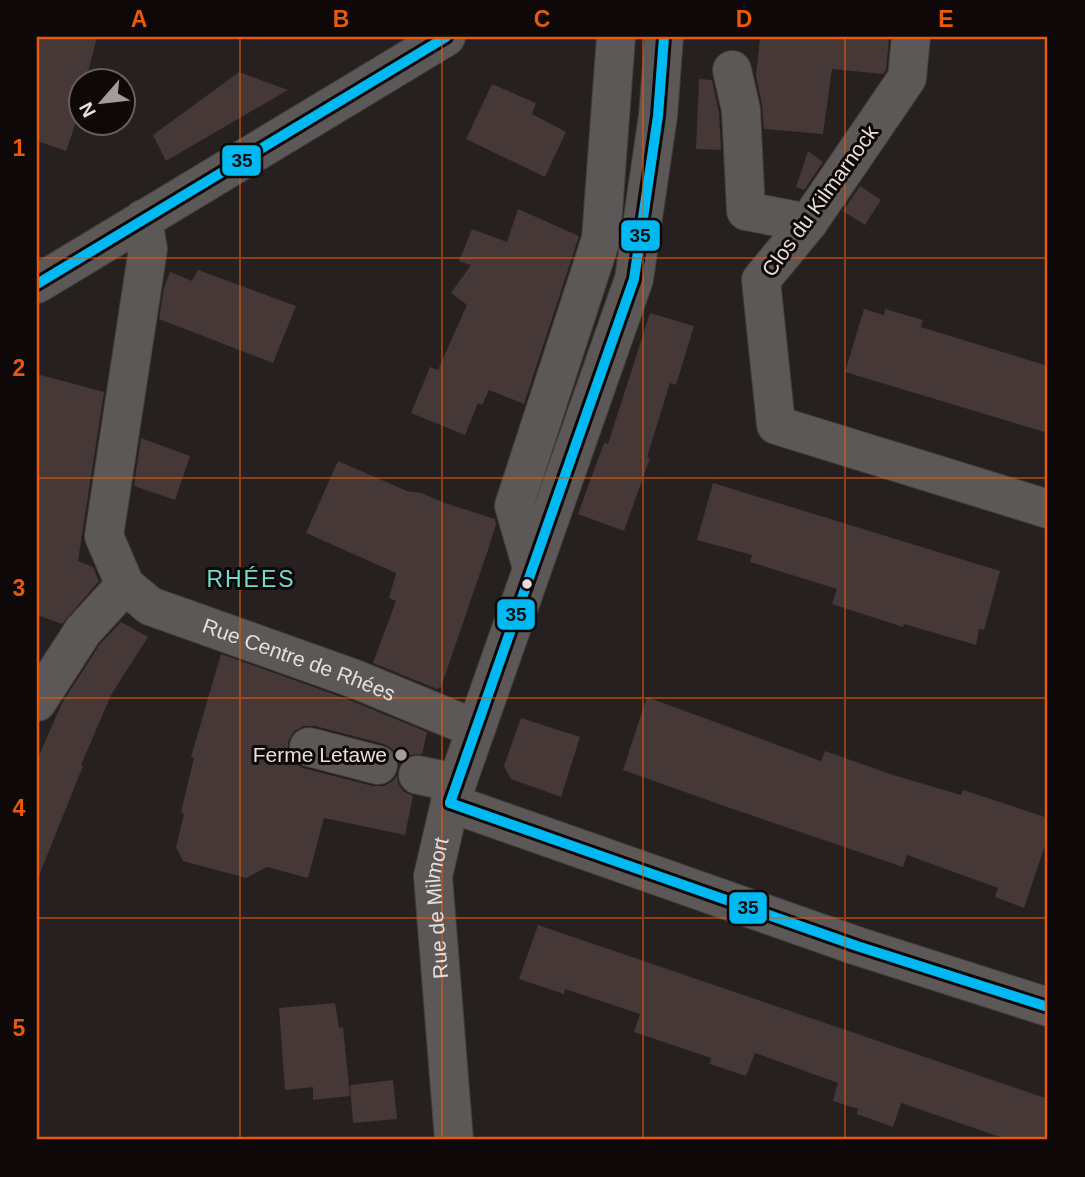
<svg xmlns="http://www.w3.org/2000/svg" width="1085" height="1177" viewBox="0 0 1085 1177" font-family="Arial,sans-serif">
<rect width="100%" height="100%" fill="#262020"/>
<g fill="#453837">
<path d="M37 37H97L86 80H80V102L73 131 66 151 37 141Z"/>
<path d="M760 37H889L886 70 883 74 832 69 823 134 764 129 762 105 756 76Z"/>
<path d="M239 72 288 90 166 161 153 135Z"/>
<path d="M699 79 712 80 719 113 721 150 696 149Z"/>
<path d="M492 84 536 103 532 114 566 132 545 177 466 139Z"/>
<path d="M808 151 823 162 804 190 796 187Z"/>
<path d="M860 186 881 200 865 225 843 211Z"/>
<path d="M518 209 579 236 524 404 489 390 482 405 478 403 465 435 411 413 430 367 438 370 467 305 451 293 471 265 459 261 472 229 507 242Z"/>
<path d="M198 270 296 306 273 363 159 319 164 288 170 272 192 281Z"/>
<path d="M864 309 884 315 885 309 923 320 921 327 1048 366V433L845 372Z"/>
<path d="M650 313 694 326 676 385 670 383 647 457 650 458 624 531 578 514 604 443 608 444Z"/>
<path d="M37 374 104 392 78 561 93 567 99 581 62 624 37 615Z"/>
<path d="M141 438 190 456 175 500 134 486Z"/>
<path d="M338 461 407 491 421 493 445 503 495 519 496 524 490 544 441 687 437 689 373 663 396 601 389 598 396 573 306 533Z"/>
<path d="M713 483 1000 571 984 630 979 629 976 645 904 624 903 627 832 604 837 589 750 562 752 555 697 540Z"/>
<path d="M121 622 148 637 111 695 81 765 83 766 38 878H37V760L62 703 100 644Z"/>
<path d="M221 654 347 699 427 732 422 754 410 755 402 760 399 765V759L394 750 384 744 315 726H304L294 731 288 742V753L293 762 303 768 373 786H384L393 781 397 775 398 783 403 791 413 796 405 835 324 818 308 878 267 867 246 878 183 861 176 847 184 814 181 812 194 758 191 757Z"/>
<path d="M647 697 821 761 825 751 893 775 961 795 963 790 1048 818V836L1024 908 995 897 998 888 907 855 903 867 727 807 623 770Z"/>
<path d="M521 718 580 737 561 797 511 779 504 766Z"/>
<path d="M538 925 1048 1099V1140H1009L901 1103 893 1127 857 1114 858 1109 833 1101 838 1083 755 1053 746 1076 710 1064 711 1058 634 1032 640 1014 565 989 564 994 519 979Z"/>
<path d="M335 1003 339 1028 343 1027 350 1096 313 1100V1087L285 1090 279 1008Z"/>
<path d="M393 1080 397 1119 353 1123 350 1085Z"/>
</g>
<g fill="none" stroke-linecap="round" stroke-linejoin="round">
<defs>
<g id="minor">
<path d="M911 37 907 78 808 223 761 280 776 425 1048 509"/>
<path d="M732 70 741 110 746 211 808 223"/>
<path id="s1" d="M143 219 148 249 104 536 125 585 150 606 355 679 476 729"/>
<path d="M37 284 446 37"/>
<path d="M532 568 514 506 601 239 616 37"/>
<path d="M37 702 83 631 125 585"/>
<path d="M309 747 378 765"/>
<path d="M418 775 457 783"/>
<path d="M450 803 857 946 1048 1007"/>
<path id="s2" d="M454 1140 433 876 450 803 634 279 658 116 664 37"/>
</g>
</defs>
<use href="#minor" stroke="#423c3c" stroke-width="40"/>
<use href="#minor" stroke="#5c5857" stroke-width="38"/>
<defs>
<g id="bus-1">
<path d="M37 284 446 37"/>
<path d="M450 803 634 279 658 116 664 37"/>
<path d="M450 803 857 946 1048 1007"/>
</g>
</defs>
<use href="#bus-1" stroke="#0e0908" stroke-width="16"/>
<use href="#bus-1" stroke="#00b9f2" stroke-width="10"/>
</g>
<path fill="none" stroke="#e8590c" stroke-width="2" stroke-opacity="0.55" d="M240 37V1140M442 37V1140M643 37V1140M845 37V1140M37 258H1048M37 478H1048M37 698H1048M37 918H1048"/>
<circle fill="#e7dedd" stroke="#0e0908" stroke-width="2.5" cx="527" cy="584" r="6"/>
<circle fill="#a39c9b" stroke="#0e0908" stroke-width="2.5" cx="401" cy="755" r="7"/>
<g text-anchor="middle" stroke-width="6" stroke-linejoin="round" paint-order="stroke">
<g font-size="21" fill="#e7dedd" stroke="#0e0908">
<text transform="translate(820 201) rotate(-54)" y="7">Clos du Kilmarnock</text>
<text dy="7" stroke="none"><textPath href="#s1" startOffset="565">Rue Centre de Rhées</textPath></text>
<text dy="7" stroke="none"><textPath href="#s2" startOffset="233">Rue de Milmort</textPath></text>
</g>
<g font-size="21" fill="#e7dedd" stroke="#0e0908" text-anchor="end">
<text x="387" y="762">Ferme Letawe</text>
</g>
<g font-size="23" letter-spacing="2" fill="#72dbcd" stroke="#0e0908">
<text x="251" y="587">RHÉES</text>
</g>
</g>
<g stroke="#0e0908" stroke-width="2.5">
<rect x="221" y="144" width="41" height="33" rx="7" fill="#00b9f2"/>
<rect x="620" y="219" width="41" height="33" rx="7" fill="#00b9f2"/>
<rect x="496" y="598" width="40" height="33" rx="7" fill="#00b9f2"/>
<rect x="728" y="891" width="40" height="34" rx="7" fill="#00b9f2"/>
</g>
<g font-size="19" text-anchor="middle" font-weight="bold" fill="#111">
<text x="242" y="167">35</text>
<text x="640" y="242">35</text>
<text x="516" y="621">35</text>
<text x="748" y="914">35</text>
</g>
<rect width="1085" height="1177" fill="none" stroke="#0e0908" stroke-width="77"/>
<g transform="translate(102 102) rotate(242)"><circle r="33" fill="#0e0908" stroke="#655e5d" stroke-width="2"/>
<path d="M0-5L12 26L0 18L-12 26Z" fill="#a39c9b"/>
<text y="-10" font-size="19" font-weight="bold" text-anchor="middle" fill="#e7dedd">N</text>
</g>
<rect x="38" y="38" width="1008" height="1100" fill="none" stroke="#e8590c" stroke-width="2.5"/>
<g font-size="23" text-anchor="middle" font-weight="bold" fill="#e8590c">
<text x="139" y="27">A</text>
<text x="341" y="27">B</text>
<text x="542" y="27">C</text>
<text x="744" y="27">D</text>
<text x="946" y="27">E</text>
<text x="19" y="156">1</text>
<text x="19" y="376">2</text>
<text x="19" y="596">3</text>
<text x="19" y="816">4</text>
<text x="19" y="1036">5</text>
</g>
</svg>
